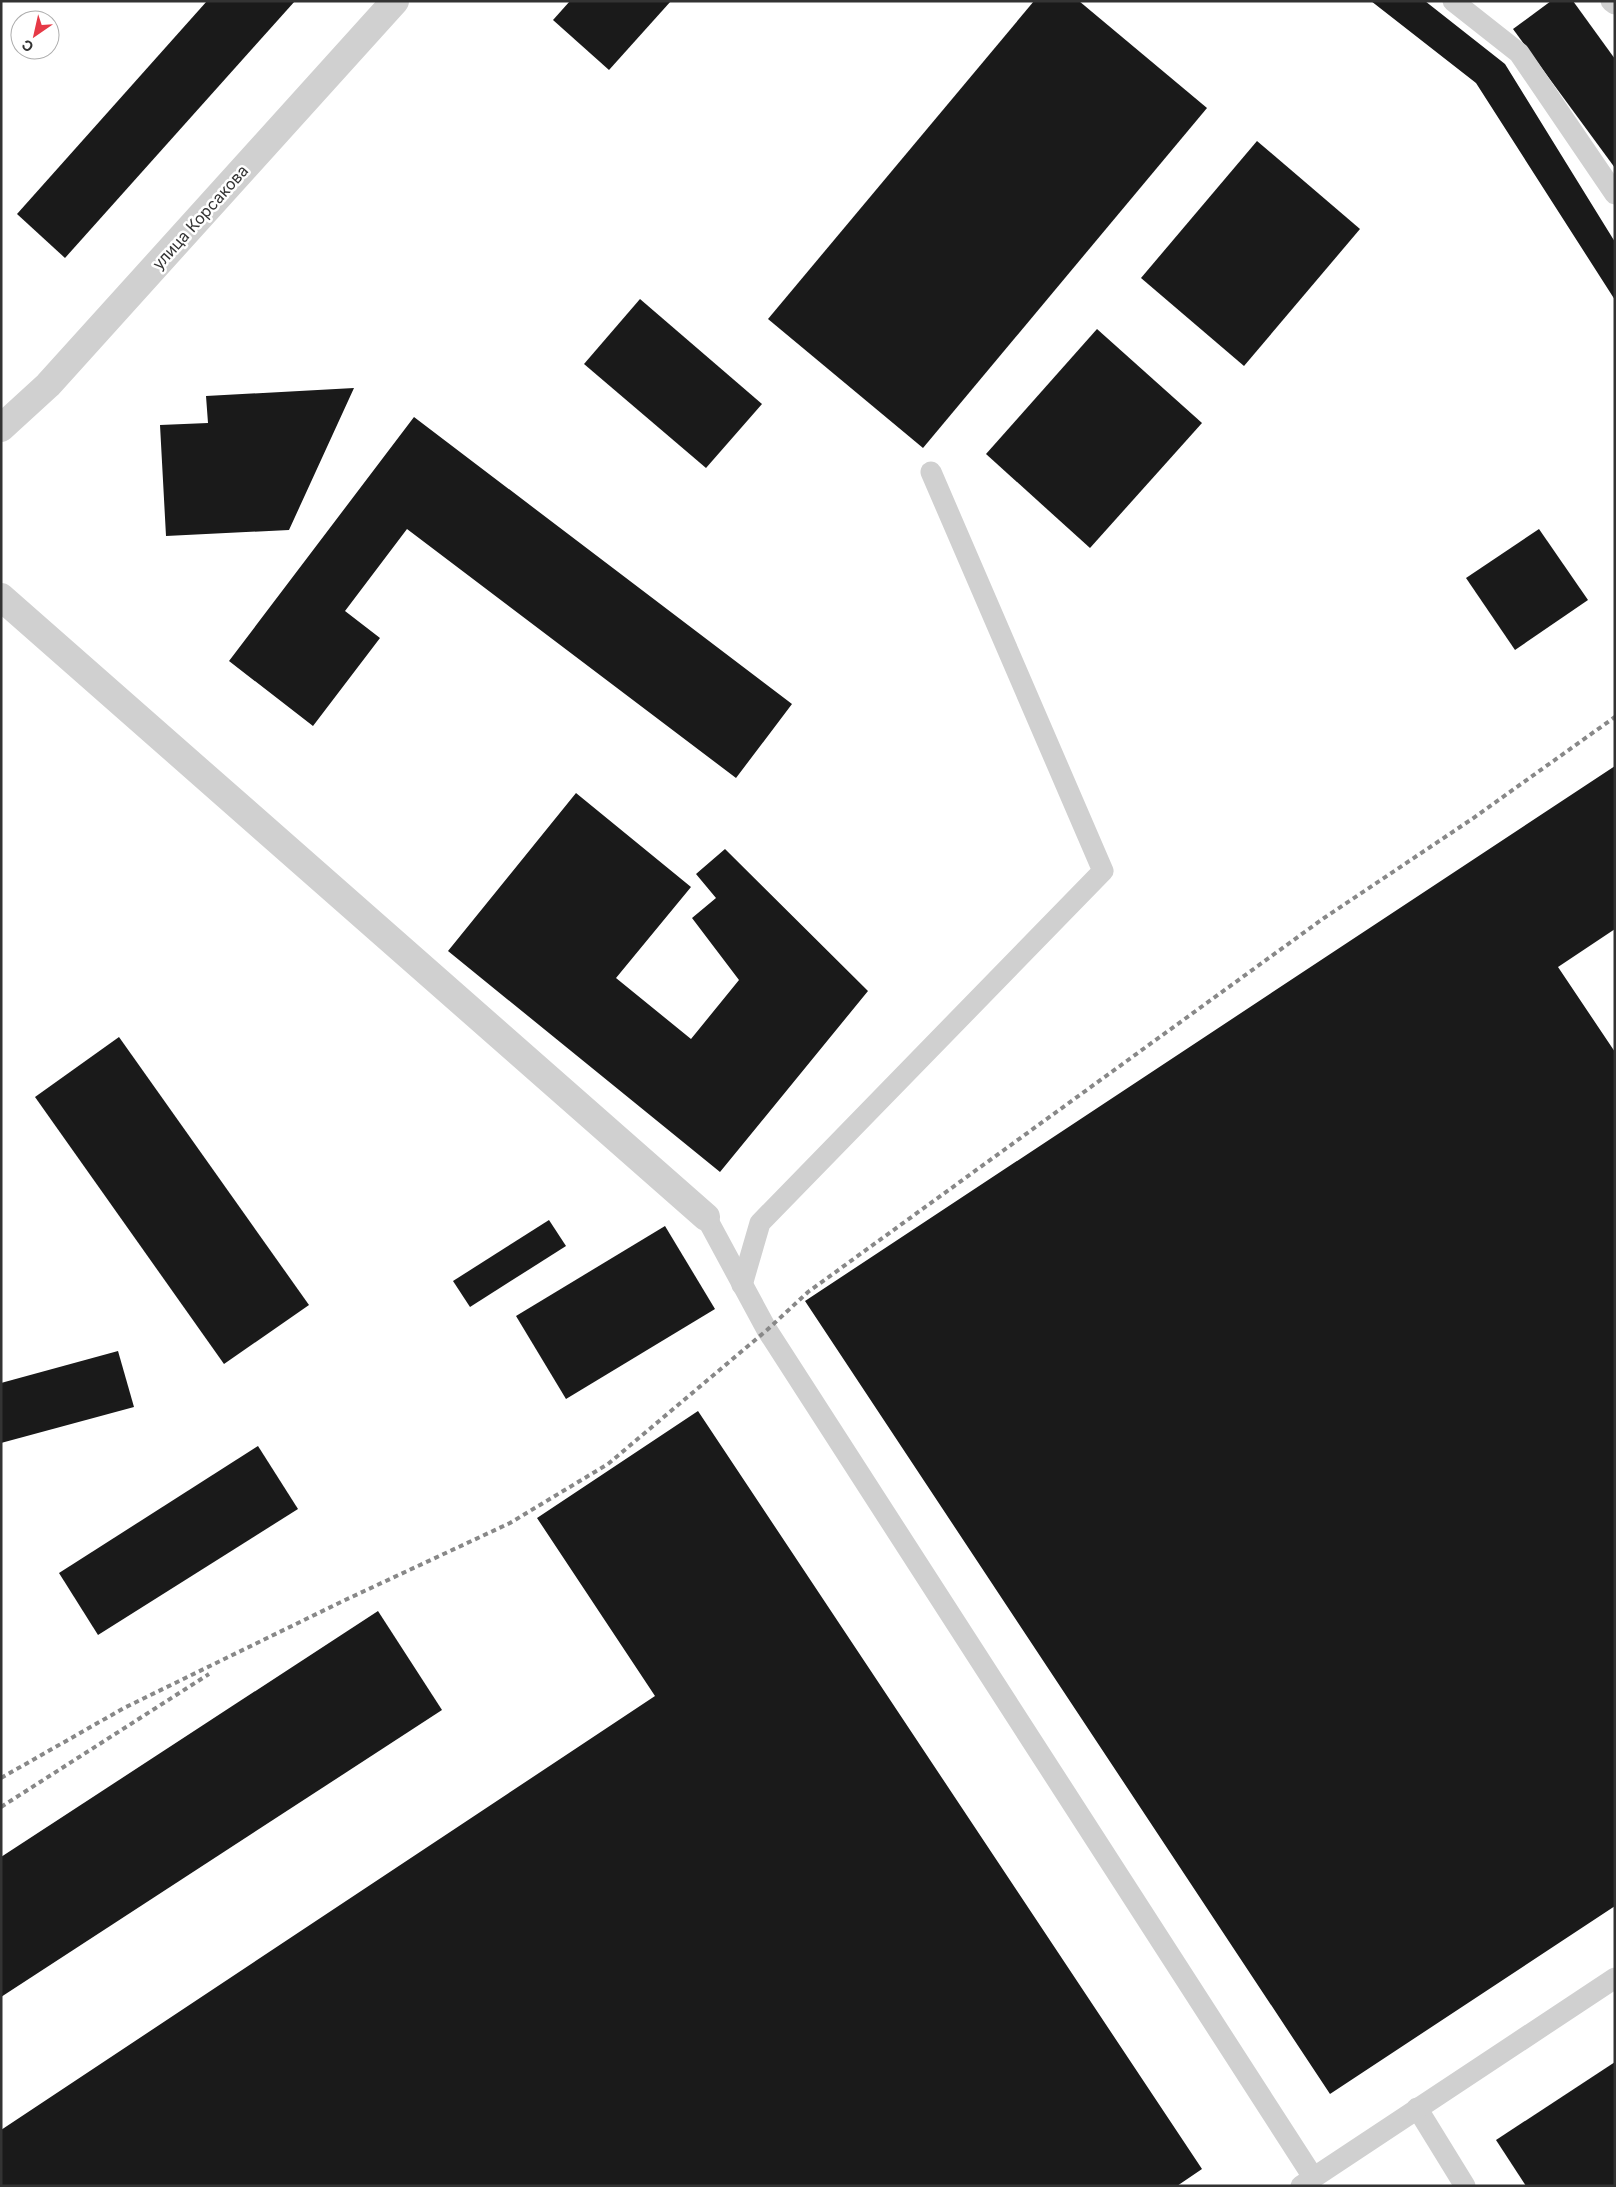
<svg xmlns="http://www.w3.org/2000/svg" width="1616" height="2187" viewBox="0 0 1616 2187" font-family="Inter,sans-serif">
<rect width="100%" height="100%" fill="#fff"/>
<g fill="#1a1a1a">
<path d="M207 1H295L65 258 17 214Z"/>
<path d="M570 1H671L609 70 553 20Z"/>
<path d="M1034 1H1079L1207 108 923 448 768 319Z"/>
<path d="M1371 1H1425L1505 64 1615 242V300L1476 83Z"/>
<path d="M1551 1H1573L1615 59V168L1513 29Z"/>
<path d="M1257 141 1360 229 1244 366 1141 278Z"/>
<path d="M640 299 762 404 706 468 584 364Z"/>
<path d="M1097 329 1202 423 1090 548 986 454Z"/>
<path d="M354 388 289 530 166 536 160 425 208 423 206 396Z"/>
<path d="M414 417 792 704 736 778 407 529 345 611 380 638 313 726 229 661Z"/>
<path d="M1539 529 1588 600 1515 650 1466 578Z"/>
<path d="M1615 766V929L1558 967 1615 1052V1906L1330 2094 805 1301Z"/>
<path d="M576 793 691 887 616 978 691 1039 739 980 692 918 716 898 696 874 725 849 868 991 720 1172 448 951Z"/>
<path d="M119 1037 309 1305 224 1364 35 1097Z"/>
<path d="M549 1220 566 1246 470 1307 453 1281Z"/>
<path d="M665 1226 715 1309 566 1399 516 1316Z"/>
<path d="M118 1351 134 1407 1 1443V1383Z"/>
<path d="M698 1411 1202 2169 1177 2186H1V2130L655 1696 537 1518Z"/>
<path d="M258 1446 298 1509 98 1635 59 1573Z"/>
<path d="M378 1611 442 1710 1 1997V1857Z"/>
<path d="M1615 2062V2186H1526L1496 2140Z"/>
</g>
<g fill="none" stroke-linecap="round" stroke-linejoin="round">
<g stroke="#d0d0d0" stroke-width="21">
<path d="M1453 1 1519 53 1615 194"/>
<path d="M1611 1 1615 4"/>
<path d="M706 1217 767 1330 1313 2177"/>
<path d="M742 1285 760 1223 1103 871 931 472"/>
<path d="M1417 2108 1465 2186"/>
<path d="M1301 2186 1615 1978"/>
</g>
<g stroke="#d0d0d0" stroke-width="28">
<path d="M1 428 48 385 395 1"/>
<path d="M1 597 706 1217"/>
</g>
<g stroke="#888" stroke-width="4" stroke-dasharray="5 4" stroke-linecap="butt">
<path d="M1 1778 124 1708 343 1601 510 1523 608 1464 767 1330 808 1292 1324 918 1472 819 1615 717"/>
<path d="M1 1807 209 1674"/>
</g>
</g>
<g text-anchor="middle" stroke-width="5" stroke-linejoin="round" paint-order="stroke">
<g font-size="16" fill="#333" stroke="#fff">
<text transform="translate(200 217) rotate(-48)" y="6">улица Корсакова</text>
</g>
</g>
<rect width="1616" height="2187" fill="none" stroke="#333333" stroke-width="5"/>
<g transform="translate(35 35) rotate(214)"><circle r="24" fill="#ffffff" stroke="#adadad"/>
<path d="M0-4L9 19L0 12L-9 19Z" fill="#e63946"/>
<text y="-8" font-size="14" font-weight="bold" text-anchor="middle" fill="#333333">С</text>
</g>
</svg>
